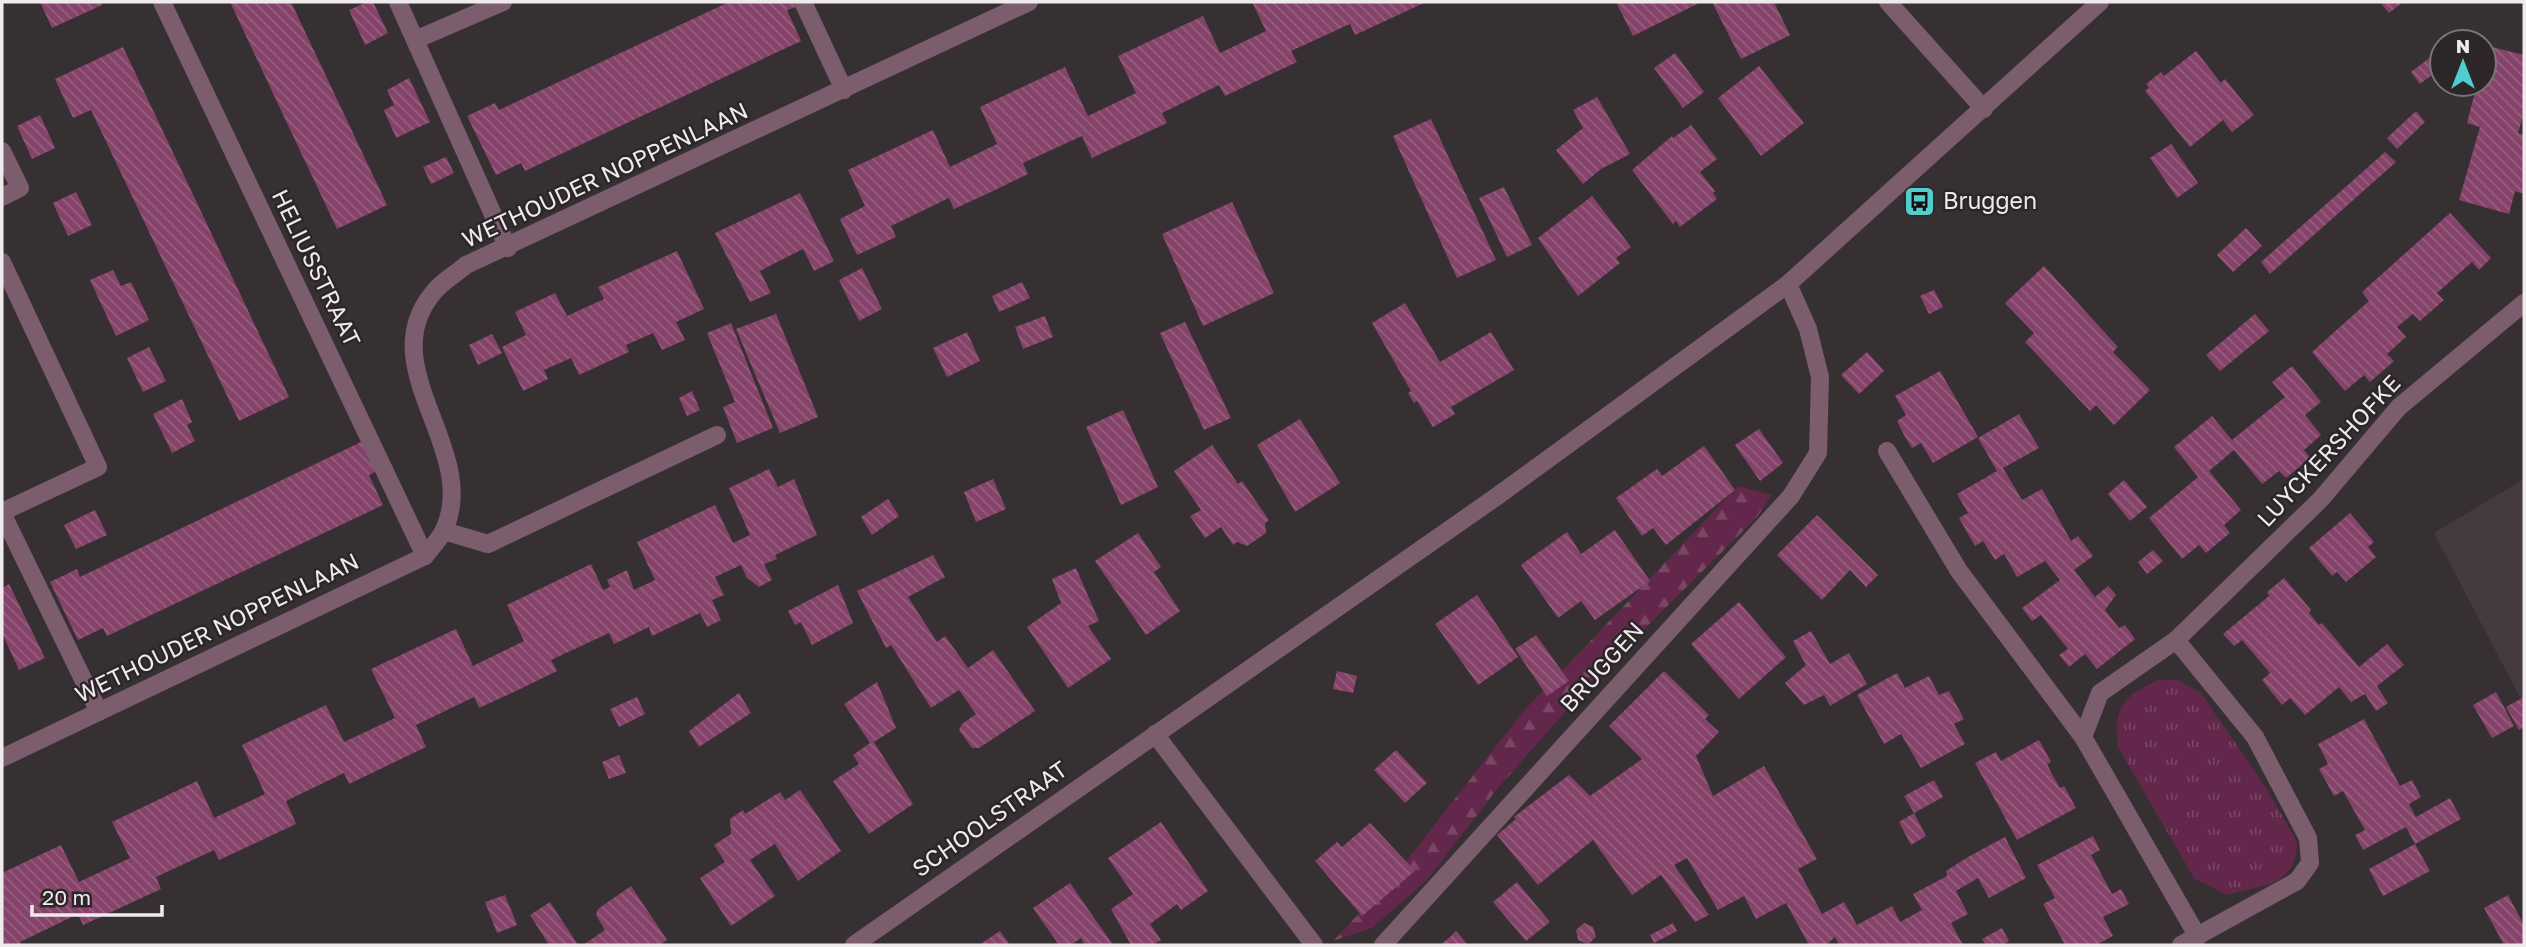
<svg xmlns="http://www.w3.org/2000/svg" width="2526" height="947" viewBox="0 0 2526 947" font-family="'Golos Text',sans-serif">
<defs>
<pattern id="grass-tufts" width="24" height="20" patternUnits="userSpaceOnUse" patternTransform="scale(1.75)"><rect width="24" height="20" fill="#62274a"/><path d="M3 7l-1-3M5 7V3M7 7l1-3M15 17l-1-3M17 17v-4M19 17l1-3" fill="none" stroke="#794664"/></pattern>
<pattern id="forest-firs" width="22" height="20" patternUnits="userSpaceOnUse" patternTransform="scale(1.75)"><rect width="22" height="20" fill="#62274a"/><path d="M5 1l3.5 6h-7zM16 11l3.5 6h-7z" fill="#794664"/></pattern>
<pattern id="building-back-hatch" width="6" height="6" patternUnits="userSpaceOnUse" patternTransform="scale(1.75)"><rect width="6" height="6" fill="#85436a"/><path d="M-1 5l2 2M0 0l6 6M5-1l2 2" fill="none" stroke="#975e80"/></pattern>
</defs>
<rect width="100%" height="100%" fill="#363033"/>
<path fill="#453a40" d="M2524 479V705L2434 533Z"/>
<path fill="url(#grass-tufts)" d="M2158 680H2178L2201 693 2266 788 2297 842C2297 886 2262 885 2227 895L2194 878 2118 747C2113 708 2123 696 2158 680Z"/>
<path fill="url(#forest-firs)" d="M1738 486 1772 495 1757 517 1596 677 1497 789 1427 880 1372 928 1333 941 1393 878 1521 714Z"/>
<g fill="url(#building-back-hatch)">
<path d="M40 2H101L102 5 52 28Z"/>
<path d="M230 2H291L387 205 337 229Z"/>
<path d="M367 2H373L388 33 365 45 349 10Z"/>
<path d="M729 2H793L796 7 787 10 801 41 525 171 521 163 496 175 467 116 495 103 499 110Z"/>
<path d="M1252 2H1426L1355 35 1350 24 1291 51 1297 62 1225 96 1219 85 1162 113 1167 123 1092 158 1082 136 1023 163 1028 174 991 192 954 209 949 198 891 226 896 237 857 255 840 219 865 206 848 170 933 130 950 167 997 144 980 107 1065 67 1088 116 1136 93 1118 56 1203 16 1220 53 1266 31Z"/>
<path d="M1616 2H1701L1633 36Z"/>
<path d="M1712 2H1774L1790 35 1741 59Z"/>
<path d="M2380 2H2403L2389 13Z"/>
<path d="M2488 46 2524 55V113L2518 133 2524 135V194L2515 191 2509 214 2459 200 2480 127 2467 123 2477 84H2484V60Z"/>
<path d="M123 47 289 397 239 421 91 110 73 118 55 79Z"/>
<path d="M2441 49 2442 67 2420 84 2411 72Z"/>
<path d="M2196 51 2221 83 2225 79 2254 115 2232 132 2223 120 2190 147 2145 91 2149 88 2146 84 2161 72 2164 76Z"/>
<path d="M1675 53 1704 92 1683 108 1654 68Z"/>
<path d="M1759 66 1804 123 1761 156 1718 98Z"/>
<path d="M409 78 430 122 396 138 384 110 394 105 387 90Z"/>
<path d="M1597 97 1630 154 1601 169 1583 184 1556 150 1583 128 1573 110Z"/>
<path d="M2416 111 2425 122 2397 149 2387 138Z"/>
<path d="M40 115 55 148 32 159 17 126Z"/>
<path d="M1431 119 1496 260 1457 278 1393 136Z"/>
<path d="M1691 125 1717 159 1700 172 1715 191 1713 193 1717 199 1680 227 1676 221 1673 224 1632 170 1672 136 1673 138Z"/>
<path d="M2171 144 2198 183 2177 198 2150 158Z"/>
<path d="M2385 152 2396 162 2270 274 2261 262Z"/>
<path d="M446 157 454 173 431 184 423 167Z"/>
<path d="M1504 187 1532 245 1507 257 1479 198Z"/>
<path d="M76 192 92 225 68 236 53 203Z"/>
<path d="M800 193 834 261 814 271 803 249 781 260 760 271 771 293 750 302 715 233Z"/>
<path d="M1592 196 1631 247 1616 258 1620 263 1578 296 1538 238Z"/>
<path d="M1232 202 1274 293 1203 326 1162 234Z"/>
<path d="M2450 213 2491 258 2479 270 2472 262 2454 278 2437 293 2444 300 2420 321 2413 314 2397 327 2406 337 2387 354 2394 361 2370 382 2364 375 2345 391 2312 352 2369 301 2362 292Z"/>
<path d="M2246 228 2262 246 2233 272 2217 255Z"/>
<path d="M677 251 704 309 676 322 685 340 662 350 653 333 626 345 629 352 579 375 571 358 544 370 548 379 523 391 502 347 526 335 515 312 555 293 567 316 604 299 598 287Z"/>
<path d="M2044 266 2118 347 2113 352 2150 390 2114 425 2096 405 2090 411 2025 342 2034 333 2005 303Z"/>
<path d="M862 268 882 309 859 321 839 280Z"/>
<path d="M113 270 121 286 131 282 149 320 116 336 90 280Z"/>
<path d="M1022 282 1030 298 999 312 992 296Z"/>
<path d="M1934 290 1943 307 1929 314 1920 296Z"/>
<path d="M1405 303 1440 362 1491 332 1514 370 1451 407 1455 414 1433 427 1417 401 1414 403 1408 393 1411 391 1372 323Z"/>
<path d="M776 314 818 417 780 433 736 329Z"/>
<path d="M2255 314 2269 331 2220 371 2206 355Z"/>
<path d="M1045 316 1053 337 1023 349 1015 327Z"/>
<path d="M1185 322 1231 418 1204 430 1160 333Z"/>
<path d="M731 323 773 428 737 443 723 407 735 402 707 333Z"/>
<path d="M967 332 980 361 947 377 933 348Z"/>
<path d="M492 334 502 353 478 365 469 345Z"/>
<path d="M149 347 166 381 143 392 127 358Z"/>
<path d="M1867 352 1884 371 1859 394 1841 375Z"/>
<path d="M2292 366 2321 402 2305 415 2321 435 2304 450 2310 458 2286 478 2279 471 2262 484 2234 450 2209 471 2241 510 2224 525 2230 533 2219 542 2206 553 2199 545 2182 559 2149 518 2198 477 2174 447 2212 416 2232 440 2285 397 2272 382Z"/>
<path d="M1940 371 1978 437 1933 463 1921 443 1912 448 1904 435 1897 421 1906 415 1895 396Z"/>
<path d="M692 391 700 410 687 416 679 398Z"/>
<path d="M182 399 192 422 187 425 195 441 172 453 153 414Z"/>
<path d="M1123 410 1158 487 1121 505 1086 427Z"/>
<path d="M2019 414 2039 448 2003 468 2022 500 2042 489 2071 541 2078 536 2093 556 2074 570 2095 597 2108 586 2116 595 2105 610 2119 628 2125 625 2135 639 2097 669 2085 654 2069 667 2059 655 2068 649 2041 615 2032 621 2022 608 2060 580 2045 561 2017 577 2004 554 1995 560 1983 541 1975 546 1959 518 1968 513 1957 494 1997 471 1978 438Z"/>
<path d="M1300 419 1340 483 1295 512 1257 445Z"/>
<path d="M1759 429 1783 463 1760 481 1735 445Z"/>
<path d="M363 441 377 471 369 475 383 505 107 636 103 628 78 640 50 582 77 569 80 577Z"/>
<path d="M1212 445 1238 484 1242 481 1269 520 1265 523 1266 533 1247 546 1237 542 1233 545 1221 527 1205 538 1190 516 1201 510 1174 471Z"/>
<path d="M1704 446 1735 490 1666 545 1653 528 1642 536 1616 498 1657 469 1662 476Z"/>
<path d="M769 469 778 487 794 479 817 535 775 555 777 559 764 564 772 580 759 587 747 578 741 565 715 577 724 595 712 600 721 620 707 627 700 613 652 636 649 627 614 644 609 633 551 660 557 671 518 690 479 708 474 697 416 725 426 747 349 784 344 773 286 801 296 824 219 860 214 850 156 877 161 889 83 925 78 914 20 942 22 945H2V873L61 845 79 882 130 858 112 822 197 781 214 818 265 794 242 745 326 705 344 742 395 718 371 669 456 629 473 666 524 641 507 605 591 564 603 590 610 587 607 580 627 570 634 590 655 580 637 542 715 505 733 543 750 535 729 488Z"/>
<path d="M993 479 1006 509 976 522 964 492Z"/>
<path d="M2124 480 2147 507 2130 521 2108 494Z"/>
<path d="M888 499 899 516 872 535 861 517Z"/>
<path d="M95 510 107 535 76 549 64 525Z"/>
<path d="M2350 513 2374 542 2368 547 2376 557 2346 582 2337 572 2332 576 2309 548Z"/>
<path d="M1817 515 1878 575 1866 587 1850 570 1822 600 1777 555Z"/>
<path d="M1615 530 1650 581 1595 620 1581 601 1558 618 1521 565 1567 532 1581 554Z"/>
<path d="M1138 533 1161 567 1154 572 1180 611 1146 635 1095 561Z"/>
<path d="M2153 550 2163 561 2147 574 2138 562Z"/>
<path d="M933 555 945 577 908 597 937 642 945 636 968 668 993 650 1035 711 979 748H972L959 730 962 724 976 714 959 690 931 708 891 645 886 648 857 591Z"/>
<path d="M1076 568 1099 621 1088 626 1111 659 1068 688 1027 627 1061 603 1052 579Z"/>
<path d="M2284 578 2311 610 2309 613 2319 625 2322 623 2359 667 2387 644 2404 665 2377 686 2388 703 2376 711 2365 694 2351 702 2339 687 2305 715 2290 698 2282 705 2262 680 2270 673 2242 640 2234 646 2223 634 2269 596 2267 592Z"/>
<path d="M9 584 45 658 19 670 2 633V588Z"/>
<path d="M838 585 853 623 812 645 801 622 795 625 788 611Z"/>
<path d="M1477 595 1518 657 1478 685 1435 624Z"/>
<path d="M1739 602 1786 657 1739 699 1691 644Z"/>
<path d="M1811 631 1830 664 1849 653 1867 684 1830 706 1824 695 1804 705 1785 683 1806 665 1793 641Z"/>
<path d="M1536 635 1569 681 1547 696 1515 649Z"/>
<path d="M1337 671 1357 676 1353 693 1333 689Z"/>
<path d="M1664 671 1709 715 1705 719 1719 732 1696 756 1713 796 1764 766 1817 859 1798 869 1822 914 1844 902 1857 925 1892 906 1900 922 1922 910 1913 894 1947 876 1946 871 1968 857 2005 837 2026 878 1989 898 1978 878 1956 891 1968 914 1951 923 1963 945H1839L1835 937 1826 945H1809L1786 903 1756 919 1744 896 1718 910 1687 858 1674 865 1709 915 1695 922 1661 875 1632 895 1593 840 1538 885 1497 835 1516 819 1514 817 1569 775 1590 796 1642 759 1609 726Z"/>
<path d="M1897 673 1905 688 1929 676 1939 695 1949 691 1964 719 1954 724 1965 744 1921 768 1901 734 1884 744 1857 695Z"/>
<path d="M877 682 896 728 874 742 913 804 869 834 833 781 859 764 853 755 870 743 844 704Z"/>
<path d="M2496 692 2514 726 2492 738 2473 705Z"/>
<path d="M739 693 751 713 699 747 689 731Z"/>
<path d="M637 697 645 714 619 727 610 709Z"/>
<path d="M2524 697V727L2519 730 2506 707Z"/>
<path d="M2364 719 2400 786 2412 780 2421 797 2409 804 2416 817 2450 798 2461 819 2415 844 2430 871 2383 896 2369 869 2415 844 2406 827 2363 850 2355 835 2365 830 2343 791 2334 796 2319 769 2328 764 2318 744Z"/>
<path d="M2039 740 2051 762 2047 764 2053 776 2060 788 2064 786 2076 808 2017 840 1975 763 1996 752 2001 761Z"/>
<path d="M1396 750 1427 783 1405 803 1374 770Z"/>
<path d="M619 755 626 773 609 779 602 762Z"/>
<path d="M1934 780 1943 797 1914 813 1926 836 1911 845 1899 822 1914 813 1904 796Z"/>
<path d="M800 790 841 851 798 881 775 844 750 860 775 896 731 926 700 878 725 862 714 845 731 834 730 819 743 810 745 814 780 792 785 800Z"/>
<path d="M1161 822 1208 891 1181 910 1177 904 1150 924 1161 940 1153 945H1131L1111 909 1133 894 1108 858Z"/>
<path d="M1370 823 1415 871 1362 916 1315 861 1337 842 1342 847Z"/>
<path d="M2093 836 2100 850 2091 855 2112 894 2121 889 2129 904 2103 917 2113 936 2096 945H2065L2043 904 2055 898 2037 865Z"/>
<path d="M1517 882 1550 922 1526 941 1493 902Z"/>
<path d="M1070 883 1088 909 1113 945H1085L1081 938 1071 945H1059L1033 908Z"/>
<path d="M631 886 667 940 659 945H583L605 930 596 915 598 909Z"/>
<path d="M505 895 517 925 497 933 485 902Z"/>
<path d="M2508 895 2524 925V945H2504L2484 908Z"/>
<path d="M550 902 578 945H549L530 915Z"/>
<path d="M1584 923 1593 927 1596 937 1588 944 1578 940 1576 930Z"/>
<path d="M1673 923 1677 931 1654 943 1650 935Z"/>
<path d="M2002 928 2009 941 2002 945H1986L1982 939Z"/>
<path d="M1000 931 1010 945H979Z"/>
<path d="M1456 931 1468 945H1440L1450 937Z"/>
</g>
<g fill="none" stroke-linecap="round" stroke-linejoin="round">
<g stroke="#7b5d6d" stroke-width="18">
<path d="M162 2 425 556"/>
<path d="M398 2 508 248"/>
<path d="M803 2 844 90"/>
<path d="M1888 2 1984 109"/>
<path d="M415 40 503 2"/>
<path d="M2 151 20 188 2 197"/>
<path d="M2 262 98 467 2 512"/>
<path d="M1887 451 1959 571 2083 737 2198 937"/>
<path d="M2 513 99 712"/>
<path d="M444 531 488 544 717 435"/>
<path d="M1155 734 1314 945"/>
<path d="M2083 737 2100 693 2176 640"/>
<path d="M2 758 425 556C431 548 440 539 444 530 481 450 371 368 433 293 441 282 456 274 466 265L1029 2"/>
<path d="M854 945 1496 497 1788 284 2100 2"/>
<path d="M1383 945 1791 496 1818 453 1820 377 1808 329 1788 284"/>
<path d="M2181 945 2297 881 2310 863 2308 838 2255 737 2176 640 2321 499 2399 407 2524 303"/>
</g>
</g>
<defs>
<symbol id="bus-square" viewBox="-11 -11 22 22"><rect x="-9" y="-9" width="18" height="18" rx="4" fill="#52cdcd" stroke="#2c2629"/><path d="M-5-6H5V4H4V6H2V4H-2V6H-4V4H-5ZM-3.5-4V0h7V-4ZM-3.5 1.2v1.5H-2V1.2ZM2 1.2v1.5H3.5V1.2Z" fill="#111"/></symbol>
</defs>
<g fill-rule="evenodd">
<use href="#bus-square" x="1902" y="184" width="35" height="35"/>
</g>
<g text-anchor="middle" stroke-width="5" stroke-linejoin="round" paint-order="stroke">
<g font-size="23" fill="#efebed" stroke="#2c2629">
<text transform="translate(605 175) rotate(-25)" y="8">WETHOUDER NOPPENLAAN</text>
<text transform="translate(316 268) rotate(64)" y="8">HELIUSSTRAAT</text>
<text transform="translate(2329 451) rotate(-47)" y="8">LUYCKERSHOFKE</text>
<text transform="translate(217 628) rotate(-26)" y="8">WETHOUDER NOPPENLAAN</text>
<text transform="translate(1602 667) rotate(-48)" y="8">BRUGGEN</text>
<text transform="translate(990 819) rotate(-35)" y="8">SCHOOLSTRAAT</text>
</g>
<g font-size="23" fill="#efebed" stroke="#2c2629" text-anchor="start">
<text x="1943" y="209">Bruggen</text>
</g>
</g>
<rect width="2526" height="947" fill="none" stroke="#efebed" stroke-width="7"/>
<g transform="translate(2463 63)"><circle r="33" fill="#2c2629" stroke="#7a7577" stroke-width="2"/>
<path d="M0-5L12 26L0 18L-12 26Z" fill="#52cdcd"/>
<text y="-10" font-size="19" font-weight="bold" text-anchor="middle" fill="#efebed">N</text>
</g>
<path d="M32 905v10h130v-10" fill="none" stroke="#efebed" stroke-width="3.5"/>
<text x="42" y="905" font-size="21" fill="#efebed" stroke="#2c2629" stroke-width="5" paint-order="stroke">20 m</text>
</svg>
